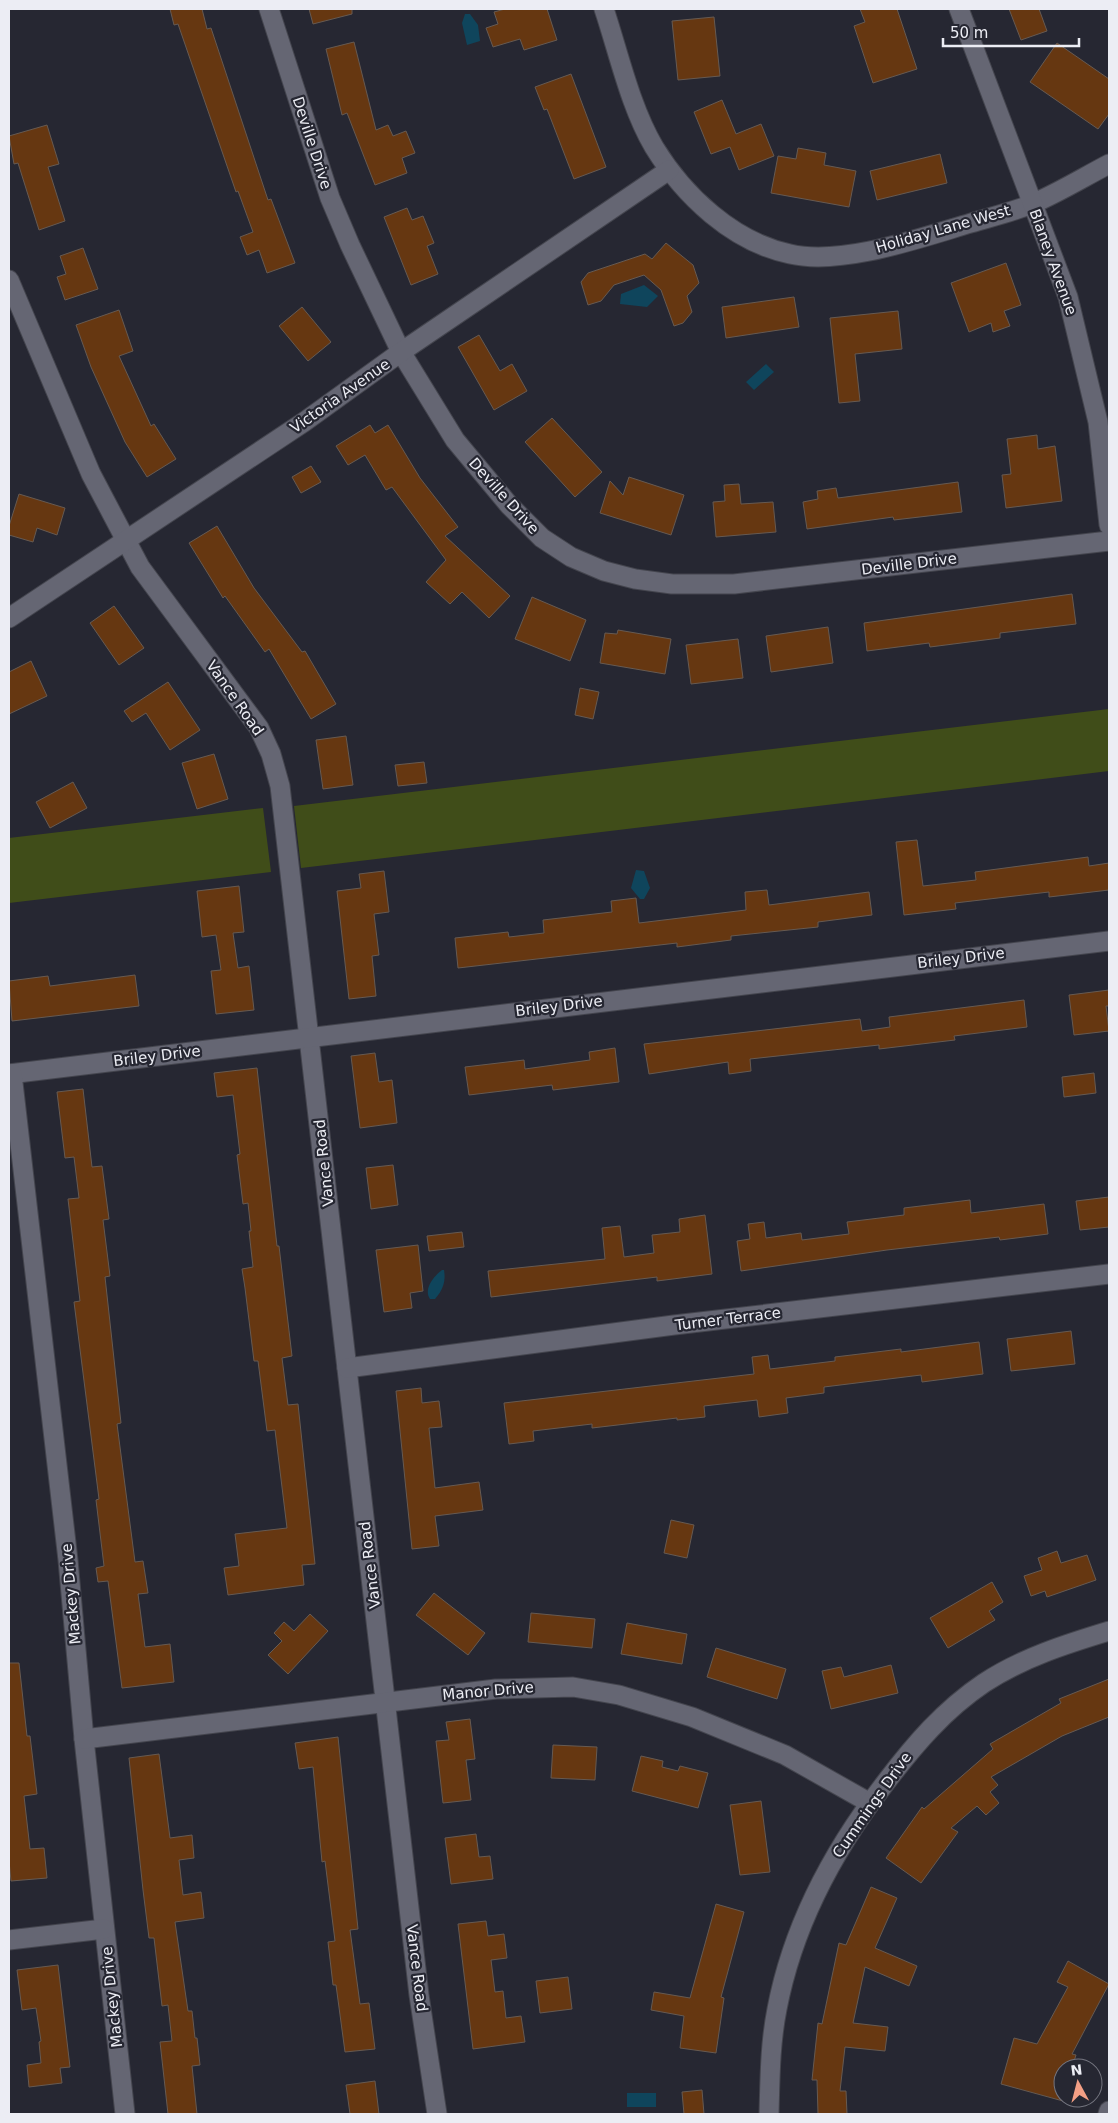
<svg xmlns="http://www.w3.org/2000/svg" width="1118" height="2123" viewBox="0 0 1118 2123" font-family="'DejaVu Sans',sans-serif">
<rect width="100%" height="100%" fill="#262732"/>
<g fill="#404d19">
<path d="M1109 709V771L301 868 294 806Z"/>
<path d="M263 808 271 872 9 903V838Z"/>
</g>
<g fill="#0f455c">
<path d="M465 14H470L478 25 480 41 467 45 462 23Z"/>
<path d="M644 285 658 296 647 307 620 304 621 294Z"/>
<path d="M766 364 774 372 754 390 746 382Z"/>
<path d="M636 870 644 871 650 888 644 899H640L631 888Z"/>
<path d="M442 1270H444C446 1281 443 1290 435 1299H430C423 1289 434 1276 442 1270Z"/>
<rect x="627" y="2093" width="29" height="14"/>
</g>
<g fill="#663711" stroke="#665a52">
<path d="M170 9H202L207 29 211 28 268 200 271 199 295 263 267 273 259 250 247 255 240 237 253 232 238 191 236 192 178 24 174 25Z"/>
<path d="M309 9H352V14L313 24Z"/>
<path d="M505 9H547L557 40 524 50 520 39 493 47 486 28 498 24 494 12Z"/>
<path d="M860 9H897L917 69 873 83 854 26 865 22Z"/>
<path d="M1009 9H1039L1047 31 1021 40Z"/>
<path d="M714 17 720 76 678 80 672 21Z"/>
<path d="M354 42 376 130 388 125 393 136 406 131 415 153 402 158 407 173 375 185 347 113 342 115 326 49Z"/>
<path d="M1057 43 1109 79V114L1098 129 1030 82Z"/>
<path d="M571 74 606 167 574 179 547 109 544 110 535 87Z"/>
<path d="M722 100 736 134 761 124 774 156 739 170 730 147 711 154 694 112Z"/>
<path d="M47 125 59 164 48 167 65 221 39 230 18 163 14 164 9 136Z"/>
<path d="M798 148 826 153 824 165 856 171 849 207 771 193 778 156 796 159Z"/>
<path d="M940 154 947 183 877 200 870 171Z"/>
<path d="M407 208 412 220 423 216 434 243 427 246 438 274 411 285 384 217Z"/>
<path d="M666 243 693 265 699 283 687 296 692 312 683 323 674 326 661 290 644 275 614 285 601 301 588 305 581 282 588 273 645 254 652 259Z"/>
<path d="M83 248 98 289 65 300 57 277 66 274 60 256Z"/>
<path d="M1006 263 1021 305 1004 311 1010 326 993 332 991 323 969 332 951 283Z"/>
<path d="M794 297 799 327 726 338 722 307Z"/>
<path d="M302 307 331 342 308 361 279 326Z"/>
<path d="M119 310 133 351 119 356 151 426 154 424 176 459 147 477 125 442 91 367 76 325Z"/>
<path d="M898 311 902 349 855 354 860 401 839 403 830 318Z"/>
<path d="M479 335 500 371 512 364 527 391 494 410 458 347Z"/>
<path d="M552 418 602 472 575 497 525 442Z"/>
<path d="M370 425 375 433 388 425 420 478 458 527 445 536 510 596 489 618 462 592 450 604 426 582 446 560 392 487 386 490 365 455 348 465 336 446Z"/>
<path d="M1037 435 1038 449 1055 446 1062 501 1006 508 1002 475 1011 474 1007 439Z"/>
<path d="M311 466 321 482 301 493 292 477Z"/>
<path d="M629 477 684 495 671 535 600 513 610 481 623 495Z"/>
<path d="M958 482 962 512 894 520 893 517 807 529 803 502 818 499 817 491 836 488 838 498Z"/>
<path d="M739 484 741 504 773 502 776 532 716 537 713 502 725 501 724 485Z"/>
<path d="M19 494 65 508 57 535 37 528 33 542 9 535V526Z"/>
<path d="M217 526 254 588 302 652 305 651 336 704 311 719 269 649 265 652 225 596 223 598 189 543Z"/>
<path d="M1072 594 1076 624 1000 633V638L930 647 929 643 867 651 864 623Z"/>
<path d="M532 597 586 620 570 661 515 639Z"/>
<path d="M114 606 144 648 119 665 90 623Z"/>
<path d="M828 627 833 663 771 672 766 636Z"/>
<path d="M618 630 671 639 665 674 600 663 605 633 617 634Z"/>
<path d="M738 639 743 678 691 684 686 645Z"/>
<path d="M31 661 47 696 9 714V672Z"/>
<path d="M168 682 200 730 170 750 146 713 132 722 124 711Z"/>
<path d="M580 688 599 692 593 719 575 715Z"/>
<path d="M346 736 353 785 323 789 316 740Z"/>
<path d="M214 754 228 799 197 809 182 763Z"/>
<path d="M424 762 427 783 398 786 395 765Z"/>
<path d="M73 782 87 808 50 828 36 802Z"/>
<path d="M917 840 923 886 976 880 975 872 1088 857 1089 866 1109 863V890L1049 897V892L955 903 956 909 904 915 896 842Z"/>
<path d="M384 871 389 912 374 914 379 955 372 956 376 996 349 999 337 891 361 888 359 874Z"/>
<path d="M239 886 244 932 233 933 238 968 249 966 254 1010 216 1014 211 971 221 970 216 935 202 937 197 891Z"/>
<path d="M767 890 769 905 869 892 872 915 818 922V927L731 936V940L677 947V943L458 968 455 938 508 932 509 937 544 933 543 920 612 912 611 901 636 898 639 923 746 910 745 892Z"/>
<path d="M135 975 139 1006 12 1021 9 981 48 976 50 986Z"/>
<path d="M1109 990V1006H1106L1109 1031 1074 1035 1069 995Z"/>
<path d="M1024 1000 1027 1027 954 1036 955 1040 879 1049V1045L750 1059 751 1071 729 1074 728 1062 649 1074 644 1044 860 1019 862 1031 890 1027 889 1017Z"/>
<path d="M615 1048 619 1082 553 1090 552 1085 469 1095 465 1067 524 1060 525 1069 590 1060 589 1052Z"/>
<path d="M375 1053 379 1082 392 1080 397 1123 360 1128 351 1056Z"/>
<path d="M257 1068 277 1246H279L292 1356 282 1358 288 1405 298 1404 315 1564 302 1565 304 1585 228 1595 224 1568 239 1566 235 1534 287 1528 275 1430 267 1431 258 1361H254L245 1288 242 1269 253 1267 249 1231H251L248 1203 243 1204 237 1155 240 1154 233 1095 217 1097 214 1073Z"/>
<path d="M1094 1073 1096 1093 1064 1097 1062 1077Z"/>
<path d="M83 1089 92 1167 102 1166 109 1219 103 1220 110 1276 105 1277 121 1423 117 1424 135 1562 143 1561 148 1593 138 1594 145 1647 170 1644 174 1682 122 1688 108 1581 98 1582 96 1568 104 1566 96 1500 99 1499 74 1302 80 1301 68 1199 79 1198 74 1157 65 1158 57 1092Z"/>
<path d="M393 1165 398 1205 371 1209 366 1168Z"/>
<path d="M1109 1197V1227L1080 1230 1076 1201Z"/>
<path d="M970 1200 971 1213 1044 1204 1048 1234 1000 1240 999 1237 887 1250 741 1271 737 1241 750 1239 748 1224 764 1222 766 1238 801 1233 802 1240 849 1234 847 1222 904 1215V1208Z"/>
<path d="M705 1215 712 1274 657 1281V1277L491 1297 488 1271 605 1259 602 1228 620 1226 624 1257 654 1253 652 1235 680 1232 679 1219Z"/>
<path d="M462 1232 464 1247 429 1251 427 1236Z"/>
<path d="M418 1245 423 1291 410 1293 412 1308 384 1312 376 1250Z"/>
<path d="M1071 1331 1075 1364 1011 1371 1007 1339Z"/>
<path d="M979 1342 983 1374 922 1382 921 1375 824 1387V1393L786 1398 788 1413 759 1417 757 1400 704 1406 705 1417 677 1420V1418L592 1428V1424L533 1431 534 1441 509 1444 504 1403 754 1374 752 1357 768 1355 770 1369 835 1361V1357L901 1349V1352Z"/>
<path d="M421 1388 422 1403 439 1401 442 1427 429 1428 435 1488 479 1482 483 1510 435 1516 439 1546 412 1549 396 1391Z"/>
<path d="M671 1520 694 1525 687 1558 664 1553Z"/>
<path d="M1057 1551 1061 1563 1087 1555 1096 1580 1047 1597 1045 1591 1031 1596 1024 1576 1042 1570 1038 1558Z"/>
<path d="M992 1582 1003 1602 989 1611 995 1620 948 1648 930 1618Z"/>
<path d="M434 1593 485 1633 468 1655 416 1615Z"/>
<path d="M531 1613 595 1619 592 1648 528 1642Z"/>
<path d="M310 1614 328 1631 288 1674 268 1655 282 1641 274 1633 284 1622 294 1631Z"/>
<path d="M627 1623 687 1634 682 1664 621 1654Z"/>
<path d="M716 1648 786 1669 777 1699 707 1677Z"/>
<path d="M9 1663H19L27 1736H30L37 1794 24 1796 30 1849 44 1848 47 1878 11 1881 9 1861Z"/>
<path d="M891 1665 898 1693 831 1709 822 1671 841 1667 844 1677Z"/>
<path d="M1109 1679V1717L1062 1736 991 1777 998 1785 990 1792 999 1803 986 1815 977 1806 951 1828 958 1832 921 1883 886 1858 922 1807 924 1809 993 1749 990 1744 1061 1703 1059 1699Z"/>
<path d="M470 1719 475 1759 466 1760 471 1800 443 1803 436 1741 449 1740 446 1722Z"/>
<path d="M338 1737 358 1929 350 1930 360 2004 369 2003 375 2049 345 2052 336 1985H333L328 1942 335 1941 325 1861 322 1862 313 1767 299 1769 295 1743Z"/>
<path d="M553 1745 597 1747 595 1780 551 1778Z"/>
<path d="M159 1754 170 1838 192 1835 194 1858 179 1860 183 1895 201 1892 204 1918 175 1922 188 2011H192L195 2038H197L200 2065 192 2066 197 2114H168L160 2042 172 2041 168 2005 162 2006 154 1938H149L143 1890 129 1758Z"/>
<path d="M641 1756 663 1761 662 1767 678 1771 680 1766 708 1773 698 1808 632 1791Z"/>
<path d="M761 1801 770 1872 740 1875 730 1805Z"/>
<path d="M476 1834 479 1857 490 1856 493 1879 451 1884 445 1838Z"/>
<path d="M871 1887 897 1898 875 1948 917 1966 909 1986 865 1967 853 2023 888 2027 885 2051 845 2047 840 2091H846L847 2114H818L817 2080H812L818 2023 822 2024 839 1943 846 1945Z"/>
<path d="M716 1904 744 1912 721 1997 724 1998 716 2053 680 2048 684 2016 651 2010 654 1992 690 1998Z"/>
<path d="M486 1921 488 1936 504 1934 507 1958 491 1960 495 1992 503 1991 506 2018 521 2016 525 2042 473 2049 458 1924Z"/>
<path d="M1068 1961 1109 1984 1072 2054 1076 2055 1072 2068H1063V2101L1001 2084 1014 2038 1037 2044 1068 1987 1057 1982Z"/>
<path d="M58 1965 70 2067 60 2068 62 2083 29 2087 27 2065 41 2063 39 2042 41 2041 36 2008 22 2010 17 1970Z"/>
<path d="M568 1977 572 2009 540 2013 536 1981Z"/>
<path d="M375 2081 379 2114H350L346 2085Z"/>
<path d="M702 2090 704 2114H684L682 2092Z"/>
</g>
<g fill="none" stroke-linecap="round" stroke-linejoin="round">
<defs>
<g id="minor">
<path d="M269 9 330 198 350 245 401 352 455 440 509 505 542 538 571 557 604 571 635 579 672 584H734L1109 541"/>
<path d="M604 9C619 54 630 106 654 147 684 196 733 242 790 254 842 266 920 238 971 223 991 217 1012 212 1032 204 1058 193 1084 177 1109 164"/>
<path d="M959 9 1068 297 1098 422 1109 525"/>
<path d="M9 280 91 474 140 567 259 728 271 754 280 786 419 1995 437 2114"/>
<path d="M9 618 304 422 401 352 669 170"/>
<path d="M9 1074 1109 941"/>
<path d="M12 1074 68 1560 84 1739 125 2114"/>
<path d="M347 1368 674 1325 1109 1274"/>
<path d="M84 1739 496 1689 573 1687 619 1695 692 1717 785 1755 870 1803"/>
<path d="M9 1940 104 1929"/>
<path d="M769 2114C770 2079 770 2044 777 2009 793 1925 834 1849 886 1782 915 1744 944 1710 984 1683 1022 1658 1066 1644 1109 1631"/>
<path d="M1108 2114 1109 2111"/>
</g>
</defs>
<use href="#minor" stroke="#44454e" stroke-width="21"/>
<use href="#minor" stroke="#656673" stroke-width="19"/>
</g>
<g text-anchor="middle" stroke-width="4.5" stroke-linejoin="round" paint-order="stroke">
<g font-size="15" fill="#ecedf4" stroke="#262732">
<text transform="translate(312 143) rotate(72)" y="5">Deville Drive</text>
<text transform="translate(943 229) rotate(-16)" y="5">Holiday Lane West</text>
<text transform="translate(1053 262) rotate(70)" y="5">Blaney Avenue</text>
<text transform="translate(340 396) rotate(-35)" y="5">Victoria Avenue</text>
<text transform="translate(504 496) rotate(48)" y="5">Deville Drive</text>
<text transform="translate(909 564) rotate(-7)" y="5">Deville Drive</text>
<text transform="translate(235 698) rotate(55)" y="5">Vance Road</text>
<text transform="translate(961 958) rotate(-7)" y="5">Briley Drive</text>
<text transform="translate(559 1006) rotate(-7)" y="5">Briley Drive</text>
<text transform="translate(157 1056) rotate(-7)" y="5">Briley Drive</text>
<text transform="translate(324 1163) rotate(-96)" y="5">Vance Road</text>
<text transform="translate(728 1319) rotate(-7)" y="5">Turner Terrace</text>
<text transform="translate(370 1565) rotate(-97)" y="5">Vance Road</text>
<text transform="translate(71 1594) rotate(-95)" y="5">Mackey Drive</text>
<text transform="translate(488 1691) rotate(-5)" y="5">Manor Drive</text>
<text transform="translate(872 1805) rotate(-55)" y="5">Cummings Drive</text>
<text transform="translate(417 1968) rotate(83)" y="5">Vance Road</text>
<text transform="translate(112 1997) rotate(-96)" y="5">Mackey Drive</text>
</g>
</g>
<rect width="1118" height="2123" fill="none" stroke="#ecedf4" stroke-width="20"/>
<g transform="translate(1078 2083) rotate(353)"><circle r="24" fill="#262732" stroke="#757680"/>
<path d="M0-4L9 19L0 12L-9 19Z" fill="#f39f85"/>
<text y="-8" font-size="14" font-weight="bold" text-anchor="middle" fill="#ecedf4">N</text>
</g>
<path d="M943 38v8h136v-8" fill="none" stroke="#ecedf4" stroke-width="2.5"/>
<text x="950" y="38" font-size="15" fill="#ecedf4" stroke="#262732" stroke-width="4" paint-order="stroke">50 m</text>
</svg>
